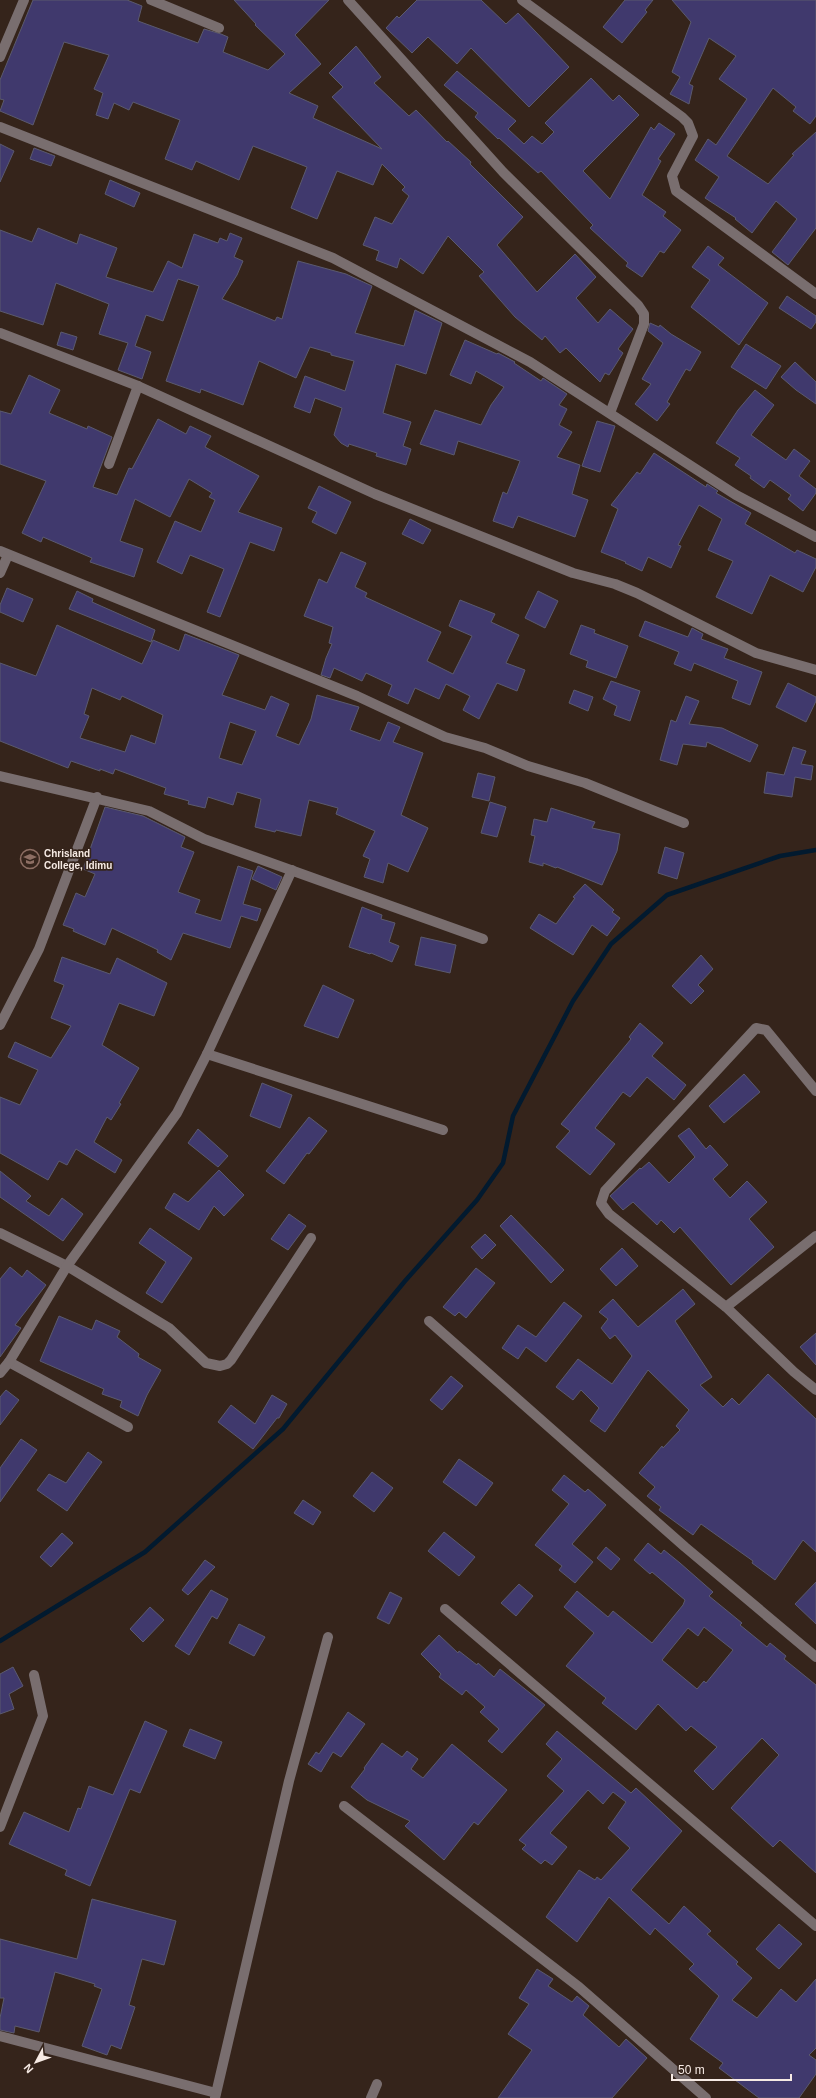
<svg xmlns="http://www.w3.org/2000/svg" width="816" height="2098" viewBox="0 0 816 2098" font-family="Arial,sans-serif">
<rect width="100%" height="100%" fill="#35241b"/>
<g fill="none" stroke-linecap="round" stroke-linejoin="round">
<path stroke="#021a2f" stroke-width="4.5" d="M0 1641 145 1552 283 1429 405 1281 477 1200 503 1163 513 1116 573 1001 611 944 667 895 780 856 816 850"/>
</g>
<g fill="#40396d" stroke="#5b5a6e" fill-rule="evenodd">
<path d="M33 0H127L142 6 138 21 198 43 204 29 221 34 228 37 223 52 268 70 285 54 255 25 256 24 234 0H329L295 35 321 64 289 93 318 106 313 118 382 149 332 97 343 87 329 73 356 46 381 77 374 83 409 116 416 110 447 142 448 141 471 162 470 164 523 217 497 245 537 292 575 254 596 277 576 298 598 323 610 309 633 329 618 349 623 353 609 375 605 373 600 382 566 348 560 353 545 336 542 340 515 317 479 276 484 272 448 236 423 274 400 258 397 268 376 260 379 251 363 245 375 217 392 224 409 196 402 190 405 187 382 164 373 185 337 171 317 219 291 208 307 167 253 146 239 180 196 161 192 170 165 159 180 120 133 102 129 110 114 103 108 119 96 115 103 93 94 89 109 55 64 42 33 125 0 111 4 100 0 99V80Z"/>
<path d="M417 0H481L506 24 518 13 569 67 529 107 471 48 457 64 428 37 412 53 386 28 397 16 399 18Z"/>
<path d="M625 0H653L645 10 647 12 622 43 603 27Z"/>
<path d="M672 0H816V116L810 124 793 111 796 107 773 88 727 156 768 184 794 155 792 154 816 132V228L788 265 772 252 797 219 776 201 752 233 735 219 736 218 705 198 719 177 695 160 708 139 716 145 747 99 719 79 736 56 709 38 689 84 693 86 689 104 670 94 680 77 672 72 691 22Z"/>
<path d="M457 71 516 121 508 129 524 144 532 136 542 144 554 132 545 123 591 78 613 101 619 95 639 115 583 171 610 199 651 127 654 130 659 123 675 134 658 159 661 161 642 195 666 212 663 216 681 230 664 253 660 251 642 277 626 266 628 263 590 228 593 225 541 171 538 173 499 138 498 139 475 117 478 113 444 85Z"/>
<path d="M0 144 14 151 0 182Z"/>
<path d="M34 148 55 156 51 166 30 159Z"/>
<path d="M110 180 140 193 134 207 105 194Z"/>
<path d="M38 228 77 244 80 234 117 248 106 277 153 292 168 261 182 268 194 234 218 243 220 238 227 241 230 233 242 238 234 257 243 261 237 275 222 299 275 321 277 317 282 319 298 261 346 274 372 286 355 333 404 346 415 310 442 323 426 374 396 364 383 413 411 422 403 446 411 449 406 465 376 456 377 453 349 444 348 447 341 443 334 435 342 408 315 398 310 413 294 407 305 376 345 391 354 361 331 355V353L310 347 296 378 259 361 243 405 201 389 200 393 166 381 199 286 178 279 163 321 146 315 135 346 151 352 142 379 118 370 128 343 99 334 109 304 56 283 43 325 0 311V230L32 242Z"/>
<path d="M708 246 724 258 718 265 768 303 739 345 691 307 710 280 692 267Z"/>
<path d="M787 296 816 316V322L811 329 779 308Z"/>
<path d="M650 323 659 327 660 325 671 334 701 352 690 371 686 369 667 402 670 404 657 421 635 404 651 384 642 379 663 343 648 331Z"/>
<path d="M61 332 77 337 73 350 57 345Z"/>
<path d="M465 340 497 354 498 353 515 362 514 363 541 381 543 378 567 394 559 405 567 409 559 425 572 432 557 457 580 465 572 494 588 500 575 537 518 516 513 528 493 521 503 492 507 494 520 461 458 441 454 455 420 444 435 410 481 425 491 405 504 387 476 371 471 384 450 375Z"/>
<path d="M746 344 781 366 766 389 731 367Z"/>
<path d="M795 362 816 382V404L796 390 781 377Z"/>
<path d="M29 375 60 390 49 413 87 429 88 426 112 437 93 487 117 495 129 468 132 469 158 419 186 434 190 426 211 436 205 447 259 476 238 512 282 528 274 551 250 542 220 617 207 612 224 569 190 555 182 574 157 562 175 521 201 532 215 500 209 497 212 493 189 479 170 517 135 499 120 541 143 549 134 577 90 562 92 558 43 537 41 542 22 533 46 481 0 464V411L11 414Z"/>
<path d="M755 390 774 405 751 435 786 460 794 449 810 461 799 476 816 489V493L803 511 788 499 791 495 770 480 764 488 750 478 751 476 735 465 740 458 716 443 738 410Z"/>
<path d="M597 421 615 426 600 472 582 466Z"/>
<path d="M654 453 706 487 707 484 718 491 716 493 751 513 745 524 795 553 797 550 816 559V567L803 592 770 575 752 614 716 597 733 561 708 550 722 519 699 505 678 545 681 546 671 568 648 557 642 571 625 563 626 562 601 552 618 509 611 505 637 472 640 474Z"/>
<path d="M319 486 351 502 336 534 312 522 317 512 308 508Z"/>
<path d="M410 519 431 530 423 544 402 534Z"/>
<path d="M341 552 366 563 355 587 367 593 365 597 441 632 427 661 453 674 472 636 449 626 460 600 495 614 491 622 519 635 506 663 525 670 517 691 497 683 479 719 463 710 470 696 446 684 439 699 415 688 408 704 388 695 392 685 366 673 362 681 334 668 330 678 321 675 326 658 332 644 329 643 333 627 304 616 319 579 327 583Z"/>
<path d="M7 588 33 599 23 622 0 612V605Z"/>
<path d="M77 591 93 599 92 602 155 630 151 642 69 609Z"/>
<path d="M538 591 558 601 545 628 525 618Z"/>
<path d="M645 621 688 637 692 628 703 634 701 639 728 649 724 658 762 672 750 705 732 698 738 681 694 663 691 671 674 664 679 652 639 636Z"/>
<path d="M57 625 142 664 153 640 179 651 185 634 239 655 222 695 265 710 271 696 289 704 276 736 299 745 311 719 317 695 359 707 350 730 380 741 388 722 400 727 393 742 423 753 401 815 428 828 408 872 388 863 383 883 364 877 370 859 363 856 375 831 336 814 338 808 309 800 301 836 276 830 275 832 255 827 261 799 237 792 233 805 208 797 205 808 188 804 189 801 164 794 166 788 115 769 113 774 100 769V771L71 761 68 768 0 741V663L36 676ZM92 688 120 700 122 696 163 715 155 744 131 735 125 752 80 738 89 716 84 714ZM230 722 256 731 242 765 219 758Z"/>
<path d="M581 625 595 630 594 633 628 646 616 678 586 667 588 661 570 654Z"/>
<path d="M611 681 640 691 630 721 614 715 617 706 603 699Z"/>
<path d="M788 683 816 697V701L806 722 776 707Z"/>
<path d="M574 690 593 697 588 711 569 703Z"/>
<path d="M686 696 699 701 689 724 722 728 758 745 750 762 707 742 706 747 683 744 677 765 660 760 671 720 676 722Z"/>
<path d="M793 747 806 751 801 764 813 766 811 780 795 777 792 797 764 793 767 772 784 775Z"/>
<path d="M478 773 495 777 489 801 472 797Z"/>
<path d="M490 802 506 807 497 837 481 833Z"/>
<path d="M105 807 143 816 185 837 181 847 194 852 178 892 200 900 195 913 221 921 238 866 253 871 243 904 261 909 257 921 241 916 230 948 183 933 171 960 157 952 158 950 152 947 112 928 105 945 73 931 74 929 63 925 76 893 85 897 95 874 83 869Z"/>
<path d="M551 808 595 822 592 828 620 834 617 851 602 885 557 867 556 868 543 863V866L529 862 535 836 531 835 534 819 547 822Z"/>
<path d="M665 847 684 853 677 879 658 873Z"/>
<path d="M258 866 282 877 276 890 252 879Z"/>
<path d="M585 884 614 910 612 912 620 918 607 936 592 925 573 955 530 928 539 914 556 924 575 898 573 897Z"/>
<path d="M362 907 382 915 381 919 395 923 389 942 399 946 392 962 371 953 370 954 349 947Z"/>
<path d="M421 937 456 945 450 973 415 965Z"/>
<path d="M701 955 713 969 698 985 704 991 691 1004 672 986Z"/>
<path d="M62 957 110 974 117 958 167 983 154 1016 119 1003 102 1045 139 1068 119 1103 121 1104 111 1120 107 1117 94 1142 122 1160 115 1173 76 1149 67 1165 59 1161 48 1180 0 1153V1097L20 1105 38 1070 8 1057 15 1042 51 1058 71 1026 51 1018 64 985 54 981Z"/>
<path d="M323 985 354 1000 338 1038 304 1026Z"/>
<path d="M640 1023 663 1043 652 1056 686 1085 674 1100 647 1077 630 1097 623 1092 595 1128 615 1144 590 1175 556 1147 570 1131 561 1124 631 1039 629 1037Z"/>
<path d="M744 1074 760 1092 724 1123 709 1106Z"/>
<path d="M262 1083 292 1095 280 1128 250 1116Z"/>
<path d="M309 1117 327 1131 309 1154 307 1153 284 1184 266 1171Z"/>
<path d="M689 1128 706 1149 710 1145 728 1165 713 1179 730 1198 747 1181 767 1202 749 1219 774 1247 731 1285 680 1227 674 1233 661 1220 657 1225 633 1202 623 1210 610 1196 640 1168 641 1169 649 1162 669 1183 695 1157 678 1136Z"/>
<path d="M198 1129 228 1156 218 1167 188 1143Z"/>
<path d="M219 1170 244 1195 224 1216 214 1206 199 1230 165 1208 174 1193 188 1202Z"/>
<path d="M0 1171 31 1196 26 1201 49 1216 62 1198 83 1214 63 1241 0 1197Z"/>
<path d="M289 1214 306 1226 288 1250 271 1239Z"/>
<path d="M511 1215 564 1270 551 1283 500 1226Z"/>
<path d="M150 1228 192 1258 162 1303 146 1293 166 1262 139 1243Z"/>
<path d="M485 1234 496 1245 482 1259 471 1247Z"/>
<path d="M622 1248 638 1266 616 1286 600 1269Z"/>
<path d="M10 1267 22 1277 27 1270 46 1285 15 1325 21 1328 0 1357V1279Z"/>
<path d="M476 1268 495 1283 466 1318 459 1312 455 1316 443 1307Z"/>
<path d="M683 1289 695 1304 675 1321 712 1377 700 1385 723 1407 732 1398 739 1405 768 1374 816 1419V1552L803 1540 775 1580 752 1563 753 1561 701 1524 693 1535 659 1510 661 1507 647 1496 655 1487 639 1473 662 1446 663 1448 680 1430 676 1426 689 1410 648 1370 605 1432 590 1421 599 1408 581 1390 573 1400 556 1387 578 1359 612 1384 632 1356 615 1335 610 1339 601 1328 608 1319 599 1312 613 1299 638 1327Z"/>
<path d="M564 1302 582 1316 546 1362 526 1347 518 1359 502 1348 518 1325 536 1337Z"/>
<path d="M59 1316 92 1330 96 1320 120 1331 117 1337 139 1354 138 1357 161 1370 147 1395 138 1416 120 1407 122 1401 102 1394 104 1389 40 1361Z"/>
<path d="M816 1333V1365L800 1347Z"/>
<path d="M451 1376 463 1386 442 1410 430 1400Z"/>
<path d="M6 1390 19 1400 0 1425V1397Z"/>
<path d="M272 1395 287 1404 279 1418H277L253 1449 218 1422 231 1405 255 1424Z"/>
<path d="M21 1439 37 1450 0 1502V1468Z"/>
<path d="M88 1452 102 1462 67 1511 37 1490 49 1474 66 1483Z"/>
<path d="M459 1459 493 1483 476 1506 443 1482Z"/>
<path d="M372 1472 393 1488 374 1512 353 1496Z"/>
<path d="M564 1475 585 1492 588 1489 606 1505 572 1544 593 1562 575 1583 559 1570 562 1566 535 1545 569 1504 552 1490Z"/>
<path d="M303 1500 321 1512 313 1525 294 1513Z"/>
<path d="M444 1532 475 1557 459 1576 428 1551Z"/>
<path d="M62 1533 73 1543 51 1567 40 1557Z"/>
<path d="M648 1543 661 1554 664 1550 680 1563 713 1592 709 1596 742 1623 740 1625 767 1647 770 1643 786 1656 784 1659 816 1685V1873L780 1840 773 1847 731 1808 779 1755 762 1738 713 1790 694 1771 717 1747 691 1726 686 1731 658 1704 636 1730 602 1703 606 1698 566 1666 594 1633 564 1607 577 1591 608 1617 613 1611 652 1643 683 1605 685 1600 652 1572 650 1574 634 1560ZM704 1627 733 1650 706 1683 704 1681 697 1689 662 1660 688 1628 698 1636Z"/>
<path d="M606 1547 620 1559 611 1570 597 1558Z"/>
<path d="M205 1560 215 1567 188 1595 182 1590Z"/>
<path d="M816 1582V1624L795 1604Z"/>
<path d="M519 1584 533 1596 516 1616 501 1603Z"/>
<path d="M211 1590 228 1599 217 1619 212 1616 189 1655 175 1646Z"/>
<path d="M390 1592 402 1598 389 1624 377 1618Z"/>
<path d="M150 1607 164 1620 143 1642 130 1629Z"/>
<path d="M239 1624 265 1637 254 1656 229 1643Z"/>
<path d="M439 1635 458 1653 459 1651 477 1665 478 1663 494 1677 500 1669 545 1705 502 1753 488 1741 499 1729 480 1712 485 1707 466 1690 462 1695 439 1677 441 1674 421 1654Z"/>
<path d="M13 1667 23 1686 9 1694 14 1709 0 1714V1674Z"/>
<path d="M348 1712 365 1724 341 1757 333 1752 321 1772 308 1764 316 1752 319 1754Z"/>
<path d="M145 1721 167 1731 140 1793 130 1789 90 1886 65 1875 67 1870 9 1844 24 1812 69 1832 78 1808 81 1809 89 1786 113 1795Z"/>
<path d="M190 1729 222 1742 215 1759 183 1746Z"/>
<path d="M557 1731 631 1793 636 1788 682 1831 631 1890 669 1924 684 1906 711 1931 707 1934 738 1962 736 1964 752 1978 732 2000 757 2018 781 1989 796 2002 816 1979V2048L809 2055 816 2060V2074L799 2098H759L719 2068 723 2063 690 2039 719 1996 689 1969 694 1964 655 1928 650 1935 609 1897 577 1942 546 1917 579 1870 595 1880 597 1877 601 1880 630 1848 608 1828 626 1802 613 1792 603 1804 588 1790 550 1833 567 1847 552 1865 545 1860 541 1864 522 1849 526 1845 519 1840 564 1791 547 1776 562 1759 546 1744Z"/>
<path d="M382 1743 402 1757 407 1751 418 1759 411 1769 423 1778 452 1744 507 1790 478 1825 474 1822 444 1860 405 1826 410 1821 367 1800 351 1787 365 1769 364 1768Z"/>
<path d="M92 1899 176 1921 164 1965 142 1959 129 2005 135 2007 121 2049 111 2045 107 2055 82 2046 102 1989 94 1986 95 1984 55 1972 39 2032 15 2026 14 2033 0 2030V2018L4 1998H0V1939L77 1959Z"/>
<path d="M779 1924 802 1944 779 1969 756 1949Z"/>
<path d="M537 1969 553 1979 548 1986 572 2002 577 1996 589 2006 583 2015 619 2047 626 2039 647 2058 612 2098H498L532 2050 508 2034 529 2004 519 1998Z"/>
</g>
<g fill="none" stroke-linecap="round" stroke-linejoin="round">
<g stroke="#796e6f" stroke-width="10">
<path d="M151 0 219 28"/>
<path d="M348 0 503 172 638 305 644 314V324L610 413"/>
<path d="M522 0 682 117 688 123 693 136 672 176 676 191 816 294"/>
<path d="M0 57 24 0"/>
<path d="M0 127 333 258 530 362 736 495 816 537"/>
<path d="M0 333 138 386 375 494 573 573 615 584 637 593 756 653 816 670"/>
<path d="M109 464 138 386"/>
<path d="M0 551 357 696 445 737 485 748 528 766 585 783 684 823"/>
<path d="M0 573 8 555"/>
<path d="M0 776 149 811 204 839 483 939"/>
<path d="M0 1025 39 949 97 797"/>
<path d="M207 1054 443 1130"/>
<path d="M816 1091 766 1030 756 1028 605 1191 601 1203 609 1214 726 1307 794 1372 816 1390"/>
<path d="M0 1233 67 1266 169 1328 206 1363 220 1366 227 1364 231 1360 311 1238"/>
<path d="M726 1307 816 1236"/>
<path d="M429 1321 685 1547 816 1657"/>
<path d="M9 1362 128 1427"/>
<path d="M0 1373 9 1362 67 1266 177 1113 207 1054 292 870"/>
<path d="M445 1609 816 1926"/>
<path d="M344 1806 579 1987 706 2098"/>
<path d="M0 1827 43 1716 34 1675"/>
<path d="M0 2036 216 2093"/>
<path d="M215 2098 289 1781 328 1637"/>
<path d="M371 2098 377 2084"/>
</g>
</g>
<defs>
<symbol id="school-ring" viewBox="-11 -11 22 22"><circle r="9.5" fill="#35241b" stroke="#8d6e63" stroke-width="1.5"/><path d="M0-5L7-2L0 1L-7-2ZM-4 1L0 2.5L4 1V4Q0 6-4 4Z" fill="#8d6e63"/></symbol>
</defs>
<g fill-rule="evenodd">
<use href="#school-ring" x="19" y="848" width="22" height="22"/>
</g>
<g text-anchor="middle" stroke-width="3.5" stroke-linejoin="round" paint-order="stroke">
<g font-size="10" font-weight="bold" fill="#f6eae4" stroke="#35241b" text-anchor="start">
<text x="44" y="857">Chrisland<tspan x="44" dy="12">College, Idimu</tspan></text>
</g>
</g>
<g transform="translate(36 2062) rotate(229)" stroke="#35241b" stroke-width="3" paint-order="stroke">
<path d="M0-3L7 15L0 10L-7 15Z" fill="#f6eae4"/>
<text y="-6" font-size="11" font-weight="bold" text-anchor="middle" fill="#f6eae4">N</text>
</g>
<path d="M672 2074v6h119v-6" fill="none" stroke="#f6eae4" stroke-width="2"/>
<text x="678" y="2074" font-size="12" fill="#f6eae4" stroke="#35241b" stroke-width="3" paint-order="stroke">50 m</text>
</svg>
